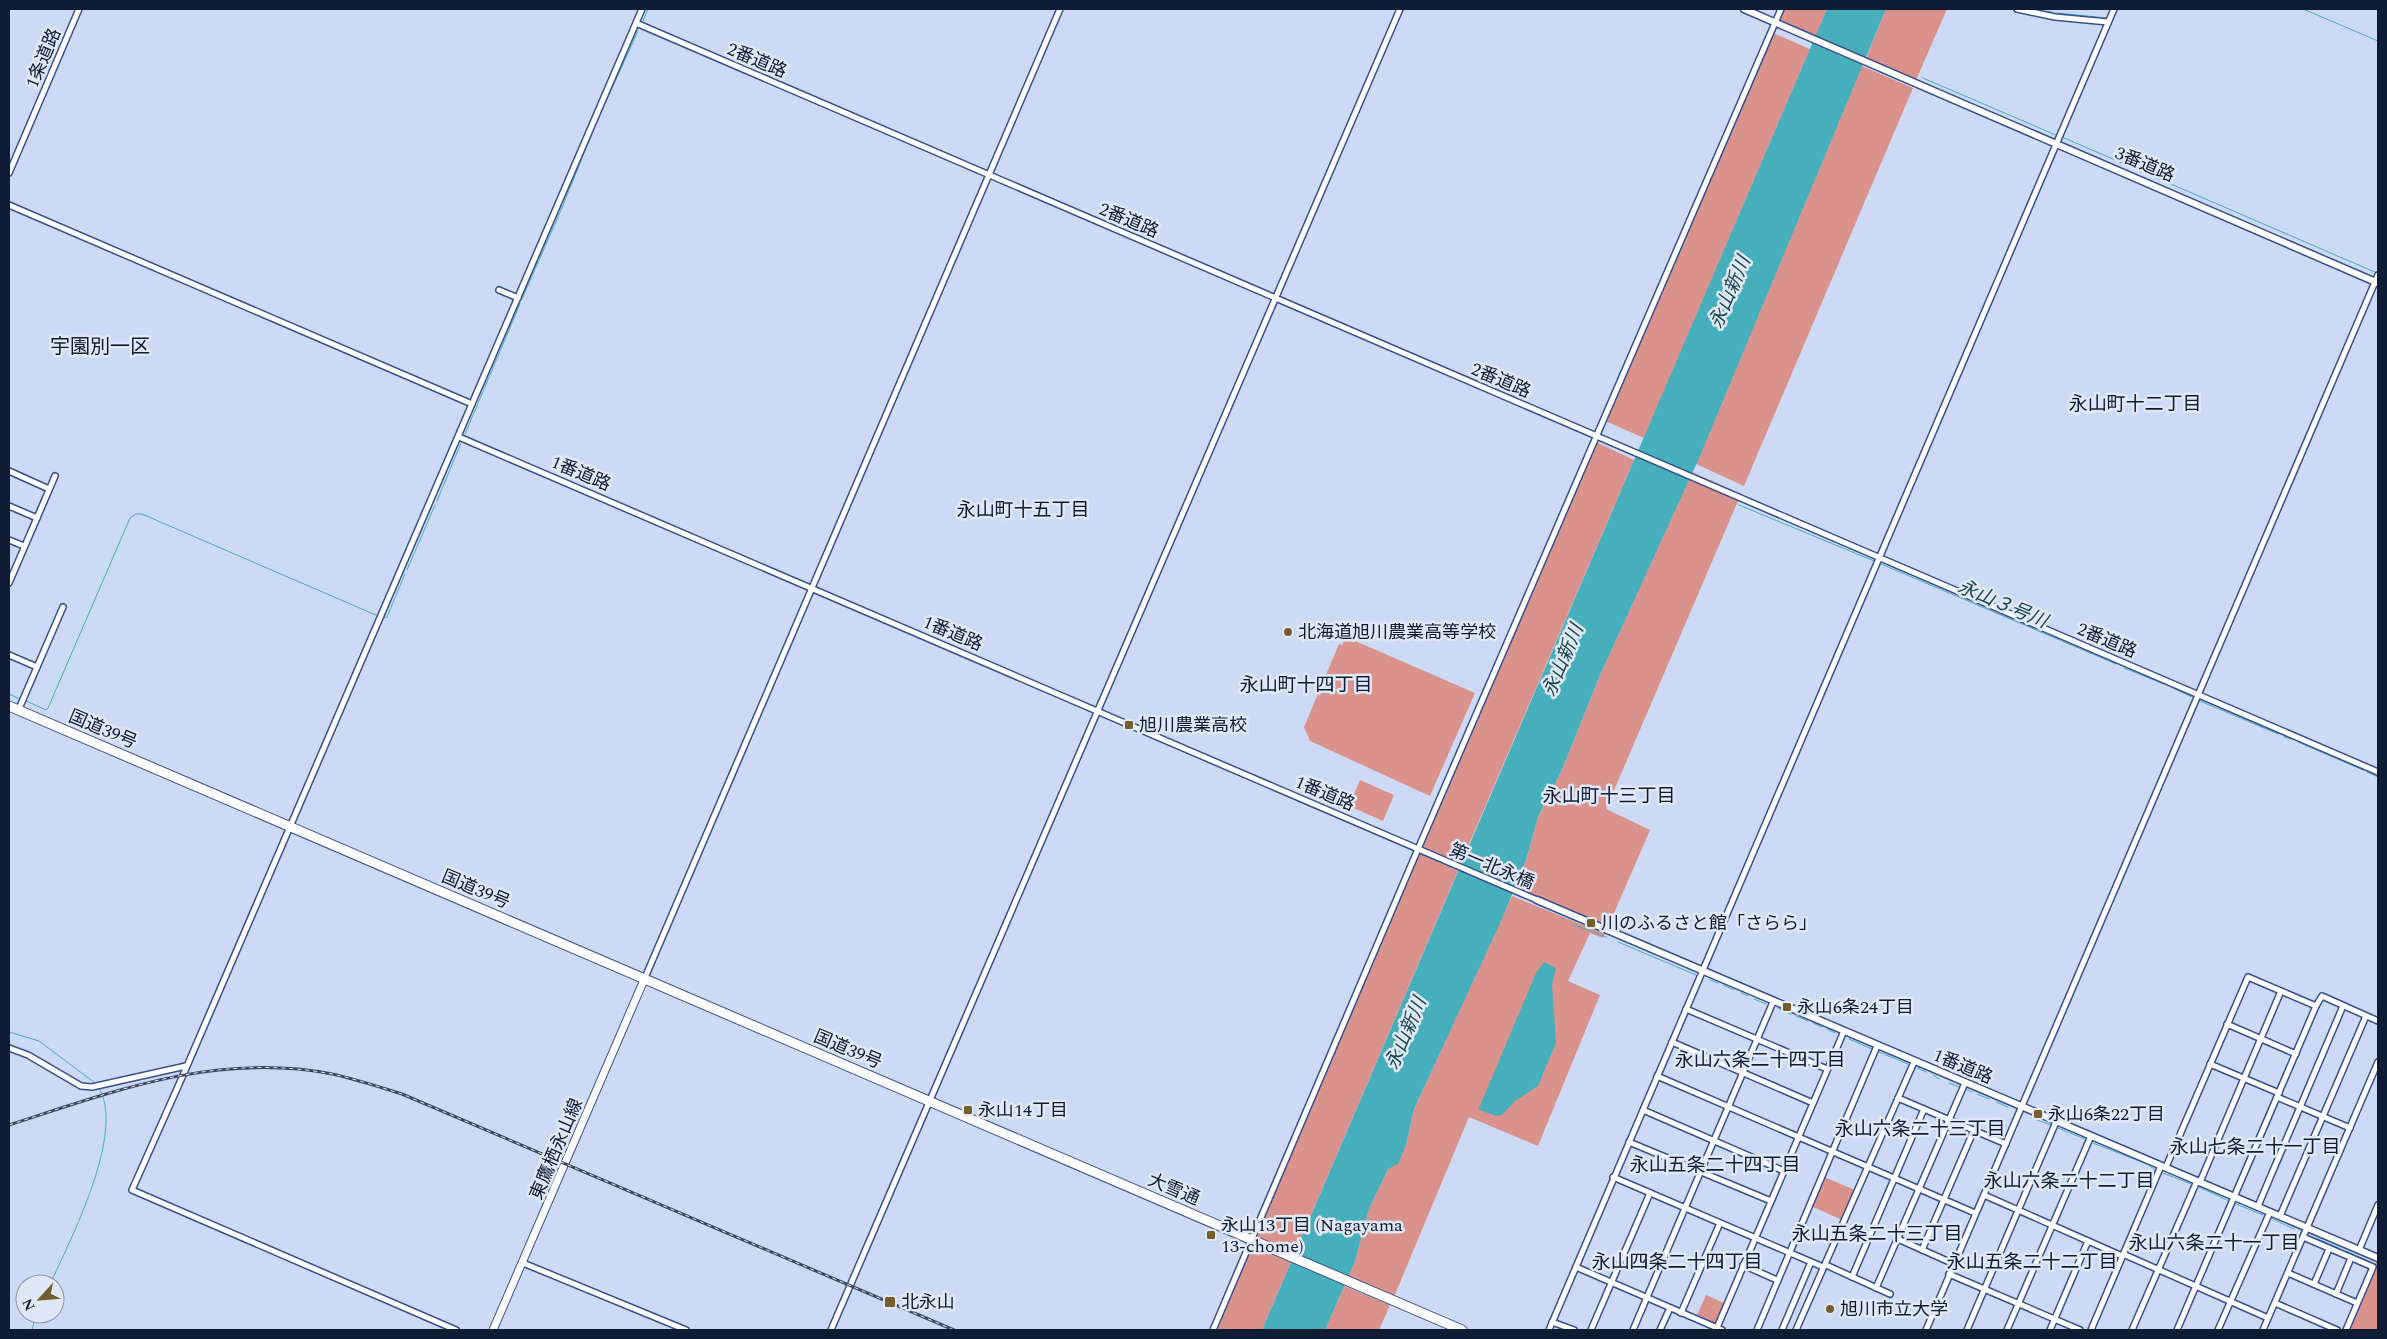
<svg xmlns="http://www.w3.org/2000/svg" width="2387" height="1339" viewBox="0 0 2387 1339" font-family="Spectral,'Noto Sans JP',serif">
<rect width="100%" height="100%" fill="#ccdaf6"/>
<g fill="#da938c">
<path d="M1781 9H1827L1816 36 1777 19Z"/>
<path d="M1886 9H1947L1916 80 1866 58Z"/>
<path d="M1771 32 1810 49 1644 438 1603 420Z"/>
<path d="M1862 66 1913 88 1744 486 1696 464Z"/>
<path d="M1594 441 1634 460 1461 863 1420 846Z"/>
<path d="M1692 472 1741 494 1606 809 1650 830 1608 927 1515 887 1526 860 1538 817 1561 772 1600 675Z"/>
<path d="M1346 637 1475 693 1430 796 1310 741 1304 727 1339 644 1342 645Z"/>
<path d="M1360 780 1394 795 1383 821 1349 806Z"/>
<path d="M1417 852 1458 871 1294 1255 1253 1237Z"/>
<path d="M1512 896 1605 934 1603 938 1590 933 1568 981 1600 995 1538 1146 1469 1117 1394 1297 1348 1277 1355 1261 1369 1209 1388 1169 1406 1145 1414 1109Z"/>
<path d="M1824 1177 1855 1190 1842 1220 1811 1206Z"/>
<path d="M1251 1243 1291 1262 1262 1330H1214Z"/>
<path d="M2376 1262 2378 1263V1330H2346Z"/>
<path d="M1344 1286 1390 1305 1379 1330H1325Z"/>
<path d="M1706 1295 1724 1303 1715 1324 1697 1315Z"/>
</g>
<g fill="#47afbb">
<path d="M1827 9H1886L1700 456 1600 675 1561 772 1538 817 1526 860 1502 919 1414 1109 1406 1145 1398 1164 1388 1169 1369 1209 1355 1261 1325 1330H1262Z"/>
<path d="M1544 962 1556 968 1552 984 1556 1043 1538 1086 1515 1101 1502 1115 1496 1116 1480 1110 1479 1108 1536 973Z"/>
</g>
<g fill="none" stroke-linecap="round" stroke-linejoin="round">
<g stroke="#47afbb" stroke-width="1">
<path d="M2303 9 2378 41"/>
<path d="M2033 10 2052 12"/>
<path d="M2057 13 2107 18"/>
<path d="M2112 18 2118 9"/>
<path d="M643 21 648 9"/>
<path d="M1923 78 2058 136"/>
<path d="M2062 137 2377 273"/>
<path d="M522 299 561 210 597 121 638 31"/>
<path d="M465 434 520 304"/>
<path d="M437 501 461 443"/>
<path d="M1739 505 1874 561"/>
<path d="M1881 564 2116 664"/>
<path d="M407 570 435 505"/>
<path d="M384 618 387 617 405 574"/>
<path d="M2124 668 2164 684"/>
<path d="M2171 687 2192 697"/>
<path d="M9 694 20 699"/>
<path d="M24 700 46 710 48 708 130 518 136 514H142L378 616"/>
<path d="M2200 701 2278 734"/>
<path d="M2284 737 2291 739"/>
<path d="M2298 742 2363 770"/>
<path d="M2367 772 2378 777"/>
<path d="M1561 918 1563 920"/>
<path d="M1572 924 1606 937"/>
<path d="M1618 942 1696 975"/>
<path d="M1710 980 1718 983"/>
<path d="M1723 985 1734 990"/>
<path d="M1741 993 1748 996"/>
<path d="M1754 999 1766 1004"/>
<path d="M1778 1008 1783 1011"/>
<path d="M1788 1013 1791 1014"/>
<path d="M1796 1016 1808 1021"/>
<path d="M1813 1023 1822 1027"/>
<path d="M1827 1029 1835 1033"/>
<path d="M9 1032 39 1041 95 1083"/>
<path d="M1849 1039 1872 1049"/>
<path d="M1879 1052 1908 1064"/>
<path d="M1917 1068 1926 1072"/>
<path d="M1933 1075 1939 1079"/>
<path d="M1949 1083 1960 1087"/>
<path d="M1967 1090 1972 1092"/>
<path d="M1977 1094 1989 1099"/>
<path d="M1996 1102 2008 1107"/>
<path d="M2037 1120 2051 1125"/>
<path d="M2058 1128 2085 1139"/>
<path d="M2093 1143 2149 1165 2155 1170"/>
<path d="M2163 1173 2191 1184"/>
<path d="M2199 1187 2227 1200"/>
<path d="M2236 1204 2263 1215"/>
<path d="M2271 1218 2294 1229"/>
<path d="M2316 1238 2339 1248"/>
<path d="M2346 1251 2375 1264"/>
<path d="M2377 1267H2378"/>
<path d="M50 1284C70 1241 126 1132 99 1088"/>
<path d="M32 1330 36 1314"/>
</g>
<defs>
<g id="minor">
<path d="M2017 9 2055 17 2108 22"/>
<path d="M636 23 2378 772"/>
<path d="M9 173 79 9"/>
<path d="M9 205 472 404"/>
<path d="M499 290 518 298"/>
<path d="M459 437 1537 900"/>
<path d="M9 471 49 489"/>
<path d="M9 506 37 518"/>
<path d="M9 540 24 546"/>
<path d="M9 583 55 476"/>
<path d="M9 655 37 667"/>
<path d="M18 711 63 607"/>
<path d="M644 980 1060 9"/>
<path d="M1686 1009 1827 1069"/>
<path d="M2227 1024 2296 1054"/>
<path d="M1672 1042 1813 1103"/>
<path d="M9 1048 28 1055 81 1086 92 1087 186 1066"/>
<path d="M2210 1064 2279 1093"/>
<path d="M1657 1076 1975 1213"/>
<path d="M2277 1097 2350 1128"/>
<path d="M1898 1098 2006 1144"/>
<path d="M1643 1110 1784 1171"/>
<path d="M1629 1142 1771 1201"/>
<path d="M2166 1167 2248 977 2316 1006"/>
<path d="M1613 1177 1823 1267"/>
<path d="M2200 1182 2281 991"/>
<path d="M1984 1195 2122 1256"/>
<path d="M2258 1206 2343 1006"/>
<path d="M2280 1216 2366 1016"/>
<path d="M2303 1237 2373 1267 2346 1330"/>
<path d="M1898 1239 1954 1264"/>
<path d="M1922 1250 1974 1130"/>
<path d="M2359 1250 2378 1205"/>
<path d="M2123 1254 2268 1318"/>
<path d="M523 1263 686 1330"/>
<path d="M1743 1265 1777 1280"/>
<path d="M1826 1265 1890 1294"/>
<path d="M1576 1267 1722 1330"/>
<path d="M2288 1273 2357 1303"/>
<path d="M1949 1274 2080 1330"/>
<path d="M1852 1277 1924 1109"/>
<path d="M2314 1284 2329 1249"/>
<path d="M1876 1288 1965 1083"/>
<path d="M2336 1294 2351 1258"/>
<path d="M2275 1303 2337 1330"/>
<path d="M1681 1313 1720 1223"/>
<path d="M1552 1322 1574 1330"/>
<path d="M456 1330 132 1190 184 1073 642 9"/>
<path d="M831 1330 1400 9"/>
<path d="M1213 1330 1418 849 1781 9"/>
<path d="M1549 1330 2114 9"/>
<path d="M1591 1330 1650 1193"/>
<path d="M1633 1330 1773 1002"/>
<path d="M1660 1330 1670 1308"/>
<path d="M1716 1330 1844 1031"/>
<path d="M1757 1330 1877 1046"/>
<path d="M1782 1330 1811 1262"/>
<path d="M1796 1330 1914 1062"/>
<path d="M1926 1330 2378 275"/>
<path d="M1967 1330 2056 1122"/>
<path d="M2007 1330 2091 1136"/>
<path d="M2050 1330 2088 1241"/>
<path d="M2091 1330 2161 1166"/>
<path d="M2132 1330 2197 1181"/>
<path d="M2177 1330 2316 1006 2322 996 2378 1021"/>
<path d="M2218 1330 2270 1212"/>
<path d="M2263 1330 2378 1062"/>
</g>
<g id="tertiary">
<path d="M1744 9 2378 283"/>
<path d="M1537 900 2378 1258"/>
</g>
<path id="secondary" d="M493 1330 644 980"/>
<path id="trunk" d="M9 706 1462 1330"/>
</defs>
<use href="#minor" stroke="#37518d" stroke-width="8"/>
<use href="#tertiary" stroke="#37518d" stroke-width="9"/>
<use href="#secondary" stroke="#37518d" stroke-width="9"/>
<use href="#trunk" stroke="#37518d" stroke-width="11"/>
<use href="#minor" stroke="#fff" stroke-width="5"/>
<use href="#tertiary" stroke="#fff" stroke-width="6"/>
<use href="#secondary" stroke="#fff" stroke-width="7"/>
<use href="#trunk" stroke="#fff" stroke-width="9"/>
<defs>
<path id="rail" d="M9 1125C117 1090 217 1052 332 1074 356 1079 379 1087 402 1094L954 1330"/>
</defs>
<use href="#rail" stroke="#3c4761" stroke-width="3"/>
<use href="#rail" stroke="#e0e7f5" stroke-width="1" stroke-dasharray="4" stroke-linecap="butt"/>
</g>
<g fill="#745e2d" stroke="#e0e7f5" stroke-width="2">
<circle cx="1288" cy="632" r="5"/>
<rect x="1124" y="720" width="10" height="10" rx="2.5"/>
<rect x="1586" y="918" width="10" height="10" rx="2.5"/>
<rect x="1782" y="1002" width="10" height="10" rx="2.5"/>
<rect x="963" y="1105" width="10" height="10" rx="2.5"/>
<rect x="2033" y="1109" width="10" height="10" rx="2.5"/>
<rect x="1206" y="1230" width="10" height="10" rx="2.5"/>
<rect x="884" y="1296" width="12" height="12" rx="2.5"/>
<circle cx="1830" cy="1309" r="5"/>
</g>
<g text-anchor="middle" stroke-width="5" stroke-linejoin="round" paint-order="stroke">
<g font-size="18" fill="#101b34" stroke="#e0e7f5">
<text transform="translate(43 58) rotate(-67)" y="6">1条道路</text>
<text transform="translate(757 60) rotate(23)" y="6">2番道路</text>
<text transform="translate(2145 164) rotate(23)" y="6">3番道路</text>
<text transform="translate(1129 220) rotate(23)" y="6">2番道路</text>
<text transform="translate(1501 380) rotate(23)" y="6">2番道路</text>
<text transform="translate(581 473) rotate(23)" y="6">1番道路</text>
<text transform="translate(953 633) rotate(23)" y="6">1番道路</text>
<text transform="translate(2107 640) rotate(23)" y="6">2番道路</text>
<text transform="translate(103 729) rotate(23)" y="6">国道39号</text>
<text transform="translate(1325 793) rotate(23)" y="6">1番道路</text>
<text transform="translate(1492 866) rotate(23)" y="6">第一北永橋</text>
<text transform="translate(476 889) rotate(23)" y="6">国道39号</text>
<text transform="translate(848 1049) rotate(23)" y="6">国道39号</text>
<text transform="translate(1963 1066) rotate(23)" y="6">1番道路</text>
<text transform="translate(556 1149) rotate(-67)" y="6">東鷹栖永山線</text>
<text transform="translate(1174 1189) rotate(23)" y="6">大雪通</text>
</g>
<g font-size="18" fill="#101b34" stroke="#e0e7f5" text-anchor="start">
<text x="1298" y="638">北海道旭川農業高等学校</text>
<text x="1139" y="731">旭川農業高校</text>
<text x="1601" y="929">川のふるさと館「さらら」</text>
<text x="1797" y="1013">永山6条24丁目</text>
<text x="978" y="1116">永山14丁目</text>
<text x="2048" y="1120">永山6条22丁目</text>
<text x="1221" y="1231">永山13丁目 (Nagayama<tspan x="1221" dy="21">13-chome)</tspan></text>
<text x="901" y="1308">北永山</text>
<text x="1840" y="1315">旭川市立大学</text>
</g>
<g font-size="19" font-style="italic" fill="#18474c" stroke="#e0e7f5">
<text transform="translate(1729 292) rotate(-67)" y="7">永山新川</text>
<text transform="translate(2003 603) rotate(23)" y="7">永山３号川</text>
<text transform="translate(1562 660) rotate(-67)" y="7">永山新川</text>
<text transform="translate(1405 1033) rotate(-67)" y="7">永山新川</text>
</g>
<g font-size="19" fill="#101b34" stroke="#e0e7f5">
<text x="2135" y="410">永山町十二丁目</text>
<text x="1023" y="516">永山町十五丁目</text>
<text x="1306" y="691">永山町十四丁目</text>
<text x="1609" y="802">永山町十三丁目</text>
<text x="1760" y="1066">永山六条二十四丁目</text>
<text x="1920" y="1135">永山六条二十三丁目</text>
<text x="2255" y="1153">永山七条二十一丁目</text>
<text x="1715" y="1171">永山五条二十四丁目</text>
<text x="2069" y="1187">永山六条二十二丁目</text>
<text x="1877" y="1240">永山五条二十三丁目</text>
<text x="2214" y="1249">永山六条二十一丁目</text>
<text x="1677" y="1268">永山四条二十四丁目</text>
<text x="2032" y="1268">永山五条二十二丁目</text>
</g>
<g font-size="20" fill="#101b34" stroke="#e0e7f5">
<text x="100" y="353">宇園別一区</text>
</g>
</g>
<rect width="2387" height="1339" fill="none" stroke="#101b34" stroke-width="20"/>
<g transform="translate(40 1299) rotate(244)"><circle r="24" fill="#e0e7f5" stroke="#8d95a8"/>
<path d="M0-4L9 19L0 12L-9 19Z" fill="#745e2d"/>
<text y="-8" font-size="14" font-weight="bold" text-anchor="middle" fill="#101b34">N</text>
</g>
</svg>
